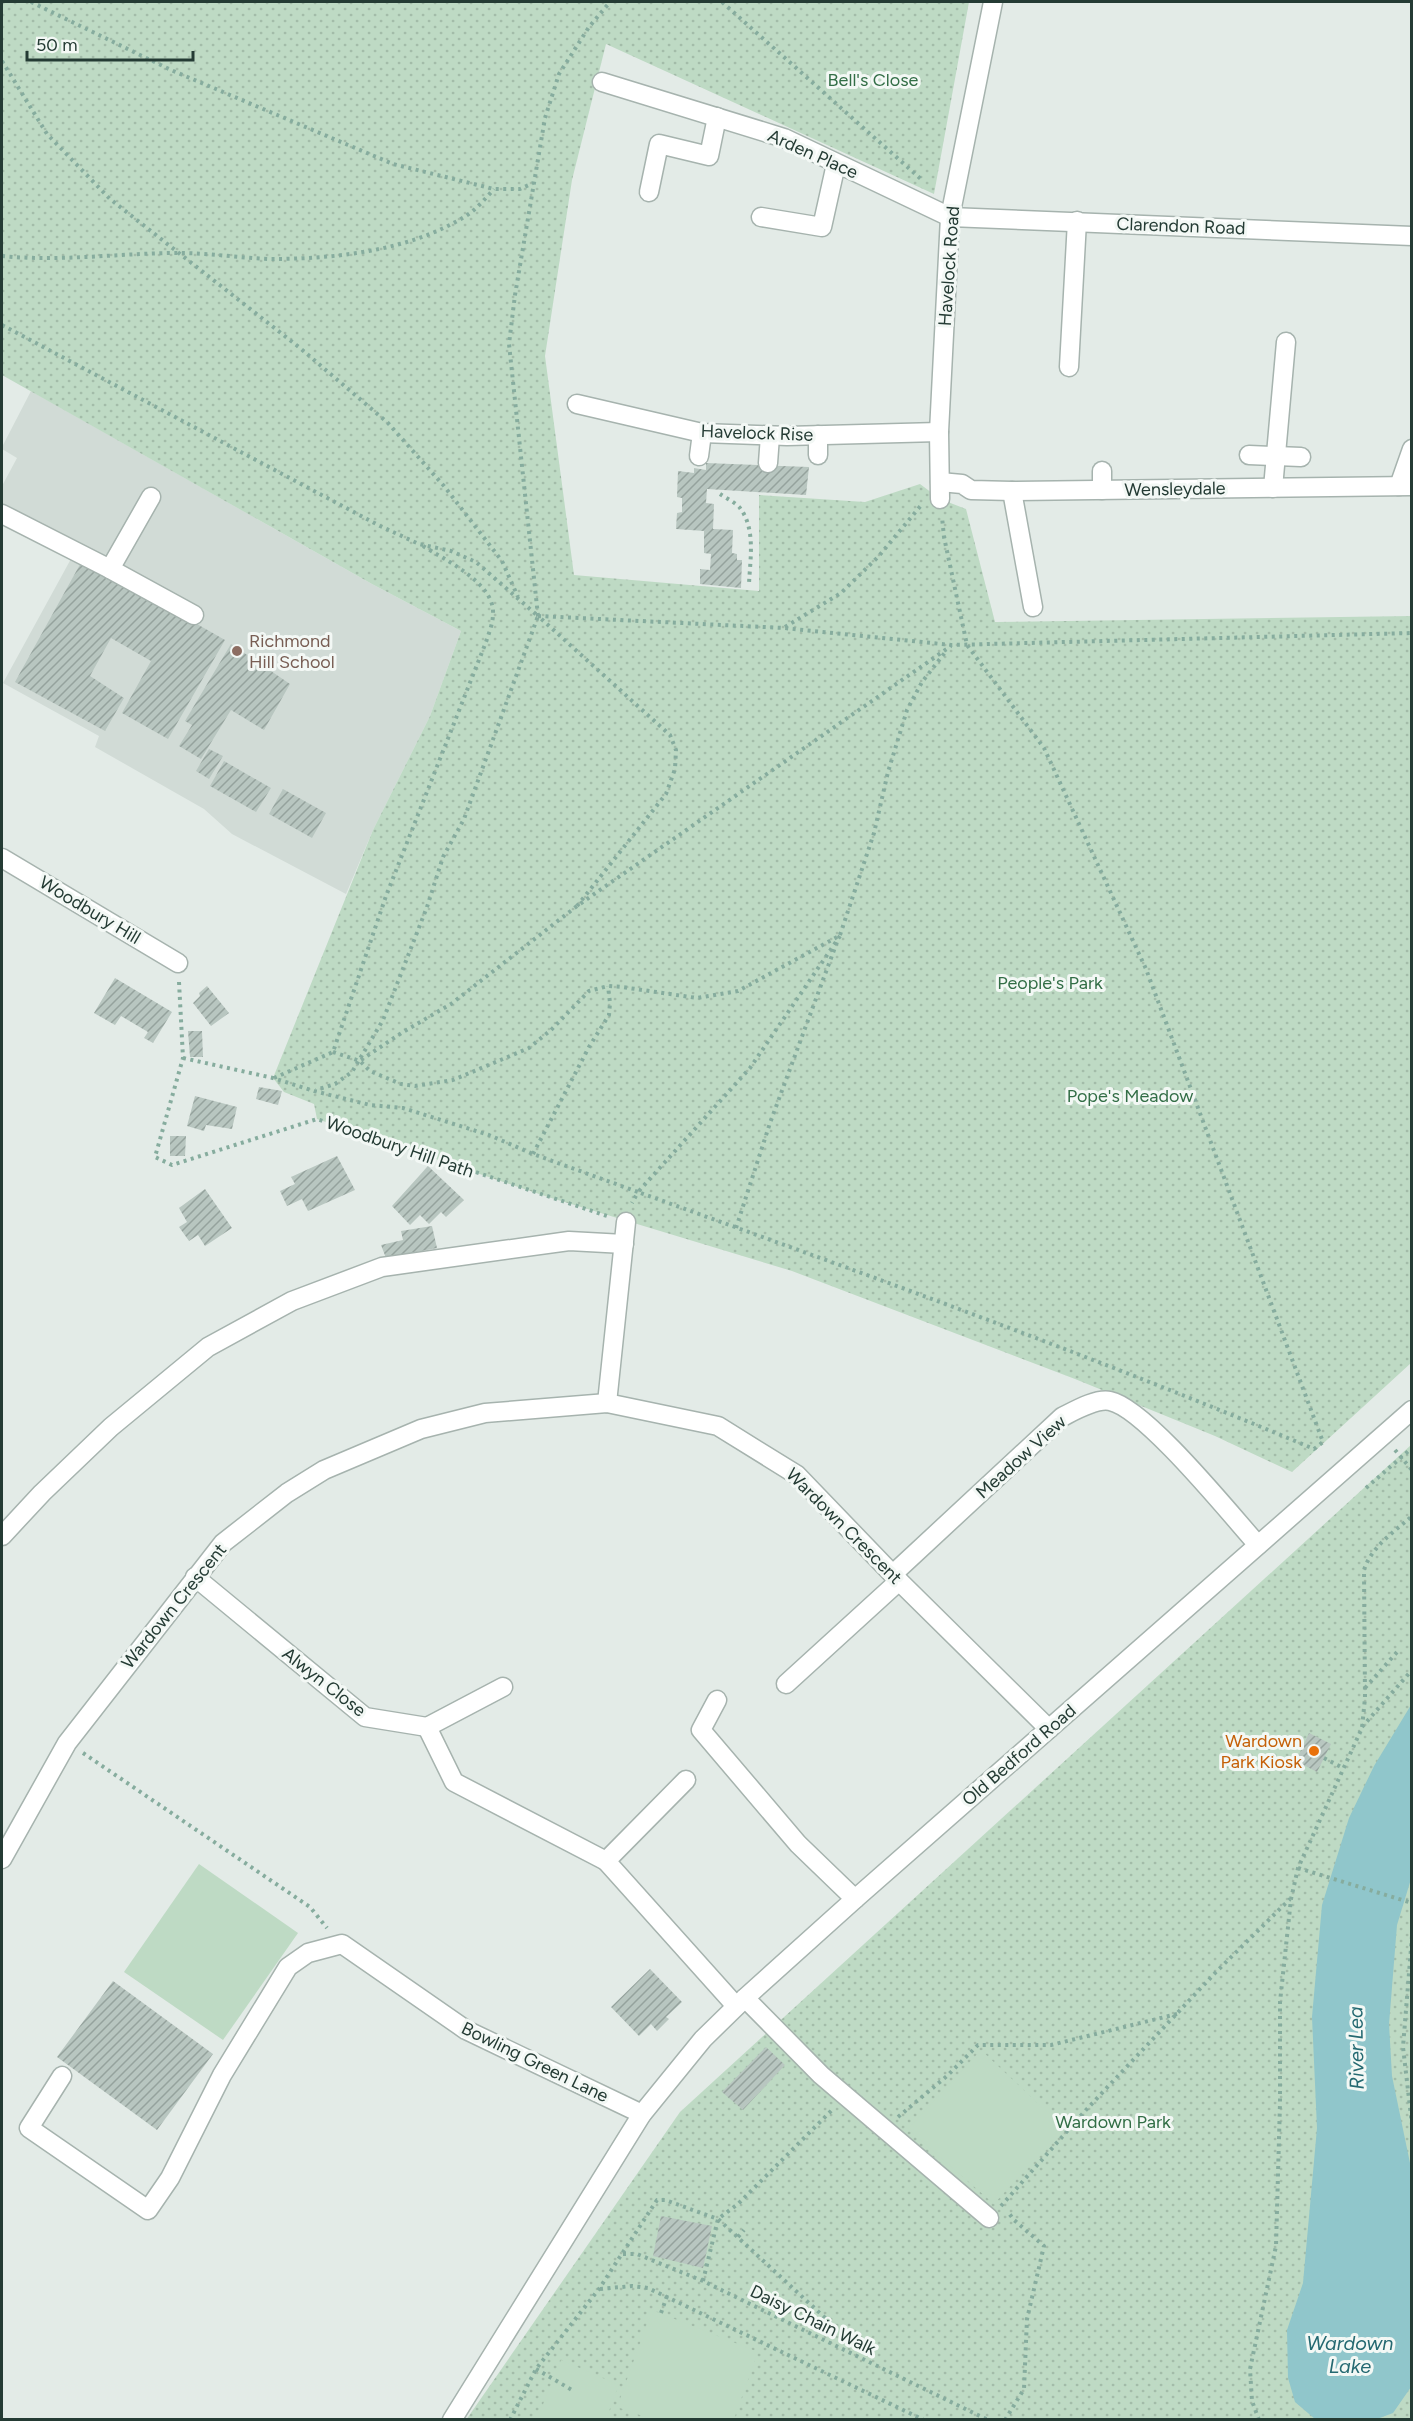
<svg xmlns="http://www.w3.org/2000/svg" width="1413" height="2421" viewBox="0 0 1413 2421" font-family="Figtree,sans-serif">
<defs>
<pattern id="park-dots" width="8" height="8" patternUnits="userSpaceOnUse" patternTransform="scale(1.5)"><rect width="8" height="8" fill="#bedac4"/><path d="M2 2h.1M6 6h.1" fill="none" stroke="#a3bca9" stroke-width="1.8" stroke-linecap="round"/></pattern>
<pattern id="building-hatch" width="6" height="6" patternUnits="userSpaceOnUse" patternTransform="scale(1.5)"><rect width="6" height="6" fill="#b8c6c0"/><path d="M-1 1l2-2M0 6l6-6M5 7l2-2" fill="none" stroke="#95a29d"/></pattern>
</defs>
<rect width="100%" height="100%" fill="#e3ebe7"/>
<path fill="#d1dbd6" d="M31 391 372 584 461 631 430 716 373 830 346 894 232 834 204 809 95 747 99 736 3 683 72 557 2 522V486L17 458 2 449V447Z"/>
<g fill="url(#park-dots)">
<path d="M2 2H969L934 194 606 44 572 180 545 356 574 575 759 591V495L865 502 920 484 940 499 966 509 995 622 1411 616V1363L1292 1472 1215 1436 1075 1379 792 1271 548 1197 317 1119 314 1104 284 1092 273 1078 373 830 430 716 461 631 372 584 2 375Z"/>
<path d="M1411 1445V2419L466 2420 680 2112Z"/>
</g>
<g fill="#bedac4">
<path d="M199 1864 298 1933 223 2040 124 1972Z"/>
<path d="M981 2050 1063 2127 994 2204 908 2129Z"/>
<path d="M652 2310 758 2352 734 2419H651L617 2407Z"/>
<path d="M561 2360 619 2385 606 2419H537Z"/>
</g>
<path fill="#90c6cb" d="M1411 1705V1879L1397 1925 1389 2024 1392 2076 1411 2168V2387L1393 2413 1377 2419H1315L1295 2402 1288 2378 1287 2330 1303 2283 1317 2128 1312 2017 1322 1905 1349 1818 1374 1766Z"/>
<g fill="url(#building-hatch)">
<path d="M706 463 809 467 806 495 707 489 706 503 714 504 713 529 733 530 732 553 737 554V560H742L741 588 700 584V569L710 570 711 554 704 553V531L676 529 677 513 682 512V498L677 497 678 471 694 473V468L706 470Z"/>
<path d="M83 559 225 640 168 739 122 713 151 661 111 638 90 676 124 698 105 731 15 682Z"/>
<path d="M231 644 290 684 264 730 231 710 201 759 179 746 192 725 185 721Z"/>
<path d="M209 749 223 756 209 779 196 771Z"/>
<path d="M224 761 271 788 256 812 210 786Z"/>
<path d="M283 789 326 813 312 838 269 814Z"/>
<path d="M115 978 172 1012 153 1043 144 1038 148 1032 121 1016 115 1025 94 1013Z"/>
<path d="M207 986 229 1013 211 1026 193 1003 200 996 199 993Z"/>
<path d="M188 1031H202L203 1057H190Z"/>
<path d="M259 1087 282 1091 278 1105 256 1099Z"/>
<path d="M195 1096 237 1107 232 1129 206 1125 204 1131 187 1126Z"/>
<path d="M170 1136H186L185 1156H170Z"/>
<path d="M337 1156 355 1190 308 1211 302 1199 287 1206 280 1191 295 1184 291 1177Z"/>
<path d="M428 1166 464 1200 446 1217 441 1212 429 1224 420 1215 410 1225 392 1206Z"/>
<path d="M205 1189 232 1228 205 1246 198 1235 189 1241 179 1227 187 1222 179 1208Z"/>
<path d="M432 1226 437 1248 386 1258 381 1245 403 1240 401 1231Z"/>
<path d="M1309 1733 1331 1744 1317 1772 1296 1761Z"/>
<path d="M650 1969 682 2002 666 2017 669 2019 657 2031 651 2024 639 2036 611 2007Z"/>
<path d="M113 1981 213 2054 157 2130 57 2057Z"/>
<path d="M766 2047 785 2065 743 2110 722 2092Z"/>
<path d="M661 2216 712 2226 703 2268 653 2256Z"/>
</g>
<g fill="none" stroke-linecap="round" stroke-linejoin="round">
<defs>
<g id="minor">
<path d="M602 82 784 138 950 217 1412 236"/>
<path d="M649 192 659 144 709 156 717 117"/>
<path d="M761 217 822 227 836 164"/>
<path d="M1069 367 1077 221"/>
<path d="M577 404 702 433 787 436 939 432"/>
<path d="M818 455V435"/>
<path d="M1249 455 1301 457"/>
<path d="M699 456 702 433"/>
<path d="M768 463 770 436"/>
<path d="M1102 471V490"/>
<path d="M940 482 962 484 971 490 1012 491 1412 486"/>
<path d="M1399 486 1412 449"/>
<path d="M1273 488 1286 342"/>
<path d="M1012 491 1033 607"/>
<path d="M940 499 939 432 950 217 993 2"/>
<path d="M2 514 110 569 151 497"/>
<path d="M110 569 194 615"/>
<path d="M2 858 178 963"/>
<path d="M607 1403 626 1222"/>
<path d="M2 1536 42 1493 111 1427 208 1347 292 1301 382 1267 569 1241 624 1244"/>
<path d="M893 1574 1062 1417C1074 1411 1096 1398 1110 1401 1145 1408 1231 1515 1258 1545"/>
<path d="M195 1577 365 1717 427 1727 503 1687"/>
<path d="M786 1684 899 1581"/>
<path d="M717 1700 701 1730 798 1844 855 1899"/>
<path d="M427 1727 454 1782 606 1861"/>
<path d="M686 1780 606 1861 736 2006"/>
<path d="M2 1859 67 1743 223 1543 287 1493 324 1470 421 1429 485 1413 607 1403 718 1426 797 1475 899 1581 1049 1729"/>
<path d="M745 1998 821 2075 989 2218"/>
<path d="M62 2076 29 2128 148 2210 170 2178 222 2075 288 1967 308 1953 342 1944 466 2030 642 2114"/>
<path d="M452 2420 642 2114 703 2039 745 1998 855 1899 1412 1410"/>
</g>
</defs>
<use href="#minor" stroke="#a6b3ae" stroke-width="21"/>
<g stroke="#86ac9e" stroke-width="4" stroke-dasharray="3 4.5" stroke-linecap="butt">
<path d="M31 2 171 70 393 164 494 189H520L533 183"/>
<path d="M722 2 922 180"/>
<path d="M2 61 47 134 110 199 300 348 388 423 444 486 502 561 518 597"/>
<path d="M2 256C61 262 120 253 179 253 210 253 240 258 270 259 334 259 409 251 464 217 476 210 485 199 494 189"/>
<path d="M2 325 380 526 419 544 451 551 476 562 538 616 464 819 443 857 427 907 383 1020 352 1072 335 1084 316 1090"/>
<path d="M720 494C726 498 736 503 740 508 756 529 750 560 749 584"/>
<path d="M538 616 784 628 951 645 1412 633"/>
<path d="M785 627 841 593 878 557 923 503"/>
<path d="M577 906 666 794 675 769 676 750 670 735 538 616 509 344 515 295 545 118 559 74 589 27 610 2"/>
<path d="M840 935 874 833 888 772 907 710 922 682 947 650"/>
<path d="M840 936 750 1068 638 1192C865 1274 1091 1355 1314 1449L1323 1442 1146 969 1044 748 967 645 944 537 942 517"/>
<path d="M179 982 183 1058 155 1157 172 1165 317 1119 610 1217"/>
<path d="M333 1052 360 1061 370 1071 401 1084 415 1086 453 1080 529 1048 551 1030 589 991 608 986 622 987 697 998 738 991 839 936"/>
<path d="M183 1058 273 1078 314 1091 370 1105 403 1108 489 1135 533 1154 638 1192 632 1203"/>
<path d="M361 1060 403 1032 451 1004 577 906 951 646"/>
<path d="M274 1078 333 1052 386 896 486 642C489 633 493 623 493 614 495 583 445 560 423 546"/>
<path d="M533 1154 589 1047 609 1015 610 1003 608 986"/>
<path d="M736 1228 770 1123 837 942"/>
<path d="M1395 1450 1412 1470"/>
<path d="M1366 1488 1412 1448"/>
<path d="M1365 1688 1398 1651"/>
<path d="M1362 1727 1412 1670"/>
<path d="M83 1753 310 1907 327 1928"/>
<path d="M1324 1758 1343 1768"/>
<path d="M1298 1868 1412 1903"/>
<path d="M1412 1936 1403 2047 1412 2125"/>
<path d="M898 2117 947 2076 978 2045H1051L1177 2014"/>
<path d="M1001 2206 1085 2111 1216 1972 1290 1899"/>
<path d="M738 2237 744 2230"/>
<path d="M623 2254H637L703 2281 988 2420"/>
<path d="M703 2281 718 2219 738 2204 832 2110"/>
<path d="M600 2289 632 2286 648 2288 924 2420"/>
<path d="M661 2313 667 2296"/>
<path d="M536 2369 572 2390"/>
<path d="M510 2420 536 2369 599 2289 657 2200H665L718 2219 836 2328"/>
<path d="M1005 2420 1024 2389 1027 2319 1044 2246 1014 2220 1008 2212"/>
<path d="M1259 2420 1252 2401 1250 2369 1276 2246 1280 2103V2002L1291 1899 1298 1868 1362 1728 1365 1698 1364 1570C1371 1547 1394 1532 1412 1516"/>
</g>
<use href="#minor" stroke="#fff" stroke-width="18"/>
</g>
<circle fill="#8d6e63" stroke="#f3f8f5" stroke-width="2" cx="237" cy="651" r="6"/>
<circle fill="#e8710a" stroke="#f3f8f5" stroke-width="2" cx="1314" cy="1751" r="6"/>
<g text-anchor="middle" stroke-width="6" stroke-linejoin="round" paint-order="stroke">
<g font-size="18" fill="#326e46" stroke="#f3f8f5">
<text x="873" y="86">Bell's Close</text>
<text x="1050" y="989">People's Park</text>
<text x="1130" y="1102">Pope's Meadow</text>
<text x="1113" y="2128">Wardown Park</text>
</g>
<g font-size="18" fill="#243b34" stroke="#f3f8f5">
<text transform="translate(813 154) rotate(24)" y="6">Arden Place</text>
<text transform="translate(1181 226) rotate(2)" y="6">Clarendon Road</text>
<text transform="translate(949 266) rotate(-86)" y="6">Havelock Road</text>
<text transform="translate(757 433) rotate(2)" y="6">Havelock Rise</text>
<text transform="translate(1175 489) rotate(-1)" y="6">Wensleydale</text>
<text transform="translate(90 910) rotate(31)" y="6">Woodbury Hill</text>
<text transform="translate(400 1147) rotate(19)" y="6">Woodbury Hill Path</text>
<text transform="translate(1021 1457) rotate(-42)" y="6">Meadow View</text>
<text transform="translate(844 1526) rotate(45)" y="6">Wardown Crescent</text>
<text transform="translate(174 1606) rotate(-51)" y="6">Wardown Crescent</text>
<text transform="translate(324 1682) rotate(38)" y="6">Alwyn Close</text>
<text transform="translate(1019 1755) rotate(-41)" y="6">Old Bedford Road</text>
<text transform="translate(535 2062) rotate(26)" y="6">Bowling Green Lane</text>
<text transform="translate(813 2320) rotate(26)" y="6">Daisy Chain Walk</text>
</g>
<g font-size="18" fill="#785e54" stroke="#f3f8f5" text-anchor="start">
<text x="249" y="647">Richmond<tspan x="249" dy="21">Hill School</tspan></text>
</g>
<g font-size="18" fill="#c56008" stroke="#f3f8f5" text-anchor="end">
<text x="1302" y="1747">Wardown<tspan x="1302" dy="21">Park Kiosk</tspan></text>
</g>
<g font-size="20" font-style="italic" fill="#246971" stroke="#f3f8f5">
<text transform="translate(1356 2048) rotate(-91)" y="7">River Lea</text>
<text x="1350" y="2350">Wardown<tspan x="1350" dy="23">Lake</tspan></text>
</g>
</g>
<rect width="1413" height="2421" fill="none" stroke="#243b34" stroke-width="6"/>
<path d="M27 51v9h166v-9" fill="none" stroke="#243b34" stroke-width="3"/>
<text x="36" y="51" font-size="18" fill="#243b34" stroke="#f3f8f5" stroke-width="4.5" paint-order="stroke">50 m</text>
</svg>
